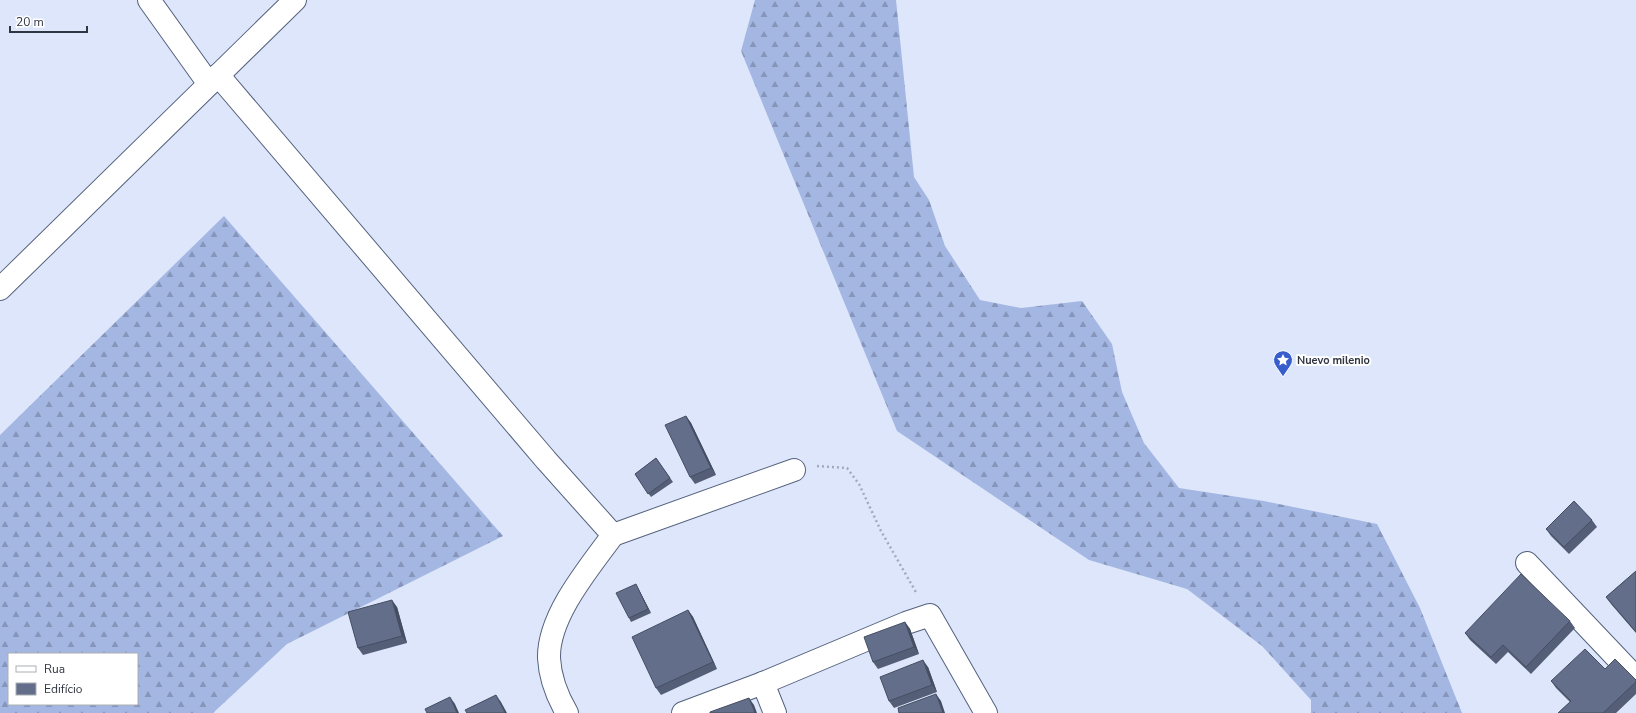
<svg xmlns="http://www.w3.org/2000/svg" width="1636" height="713" viewBox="0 0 1636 713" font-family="'Nunito Sans',sans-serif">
<defs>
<pattern id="forest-firs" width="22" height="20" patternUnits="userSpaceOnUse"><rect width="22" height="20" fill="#a4b7e3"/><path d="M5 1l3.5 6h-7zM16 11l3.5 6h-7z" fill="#8696ba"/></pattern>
</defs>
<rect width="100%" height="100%" fill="#dde6fa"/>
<g fill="url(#forest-firs)" fill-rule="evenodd">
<path d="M755 0H896L914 177 929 200 945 246 980 300 1021 308 1082 301 1112 344 1122 392 1144 443 1179 488 1264 501 1377 524 1420 608 1462 713H1311V700L1262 646 1187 589 1089 560 897 431 741 51Z"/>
<path d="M224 216 503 536 287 644 213 713H0V435ZM9 654H137V704H9Z"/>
</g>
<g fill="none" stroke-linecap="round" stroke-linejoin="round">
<defs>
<g id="minor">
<path d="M149 0 209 84"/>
<path d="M218 75 546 460 613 535C589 568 548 616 549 658 550 678 557 696 567 713"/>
<path d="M0 289 295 0"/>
<path d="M613 535 794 470"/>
<path d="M1527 563 1636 678"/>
<path d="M763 683 775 713"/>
<path d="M683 713 763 683 906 623 930 615 986 713"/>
</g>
</defs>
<use href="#minor" stroke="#55627d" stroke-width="24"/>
<path stroke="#a3aabc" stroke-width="2.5" stroke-dasharray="2 3" stroke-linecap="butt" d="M817 466 847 468 859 484 881 531 917 594"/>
<use href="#minor" stroke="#fff" stroke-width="22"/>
</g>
<g fill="#545f77">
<path d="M686 416 691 423 716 475 695 484 690 477Z"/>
<path d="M656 458 673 482 651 497 635 474Z"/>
<path d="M1592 520 1597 527 1569 554 1551 536 1546 529Z"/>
<path d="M1636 571V633L1611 604 1606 597Z"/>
<path d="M638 588 651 613 631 622 629 618Z"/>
<path d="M397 607 407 643 363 655 358 648Z"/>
<path d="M688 610 693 617 717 669 661 695 656 688Z"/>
<path d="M1570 621 1575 628 1531 674 1508 652 1496 664 1470 640 1465 633Z"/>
<path d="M905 622 910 629 919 654 878 669 873 662Z"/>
<path d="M928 667 937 692 894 708 889 701Z"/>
<path d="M1605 669 1636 680V694L1616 713H1558L1570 702 1556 688 1551 681Z"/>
</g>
<g fill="#454d61">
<path d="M686 416 691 423 716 475 711 468Z"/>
<path d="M636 584 638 588 651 613 648 609Z"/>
<path d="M392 600 397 607 407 643 402 636Z"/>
<path d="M688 610 693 617 717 669 713 662Z"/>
<path d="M905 622 910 629 919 654 914 647Z"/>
<path d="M923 660 928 667 937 692 932 685Z"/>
<path d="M936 694 941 701 945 713H943Z"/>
<path d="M496 695 501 702 507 713H505Z"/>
<path d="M450 697 455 704 459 713H457Z"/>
<path d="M749 698 754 705 757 713H755Z"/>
</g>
<g fill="#626e8a" stroke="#454d61">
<path d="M686 416 711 468 690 477 665 425Z"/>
<path d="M656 458 670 478 648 494 635 474Z"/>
<path d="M1574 501 1592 520 1564 547 1546 529Z"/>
<path d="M1636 571V632L1606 597Z"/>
<path d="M1521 574 1570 621 1526 667 1503 645 1491 657 1465 633Z"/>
<path d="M636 584 648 609 629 618 616 593Z"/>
<path d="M392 600 402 636 358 648 348 612Z"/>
<path d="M688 610 713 662 656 688 632 637Z"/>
<path d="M905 622 914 647 873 662 864 637Z"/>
<path d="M1585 649 1605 669 1615 659 1636 680V682L1603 713H1558L1571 701 1551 681Z"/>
<path d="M923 660 932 685 889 701 880 677Z"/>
<path d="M936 694 943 713H899L898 708Z"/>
<path d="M496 695 505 713H467L465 710Z"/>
<path d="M450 697 457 713H427L425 709Z"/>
<path d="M749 698 755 713H710V712Z"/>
</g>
<defs>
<symbol id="sight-pin" viewBox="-11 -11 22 30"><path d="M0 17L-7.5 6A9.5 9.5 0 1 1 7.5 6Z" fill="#385ece" stroke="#fff"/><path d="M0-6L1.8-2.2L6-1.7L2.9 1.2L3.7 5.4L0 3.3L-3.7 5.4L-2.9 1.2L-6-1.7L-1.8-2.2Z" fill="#fff"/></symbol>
</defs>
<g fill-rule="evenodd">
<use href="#sight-pin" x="1272" y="349" width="22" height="30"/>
</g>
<g text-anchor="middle" stroke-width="4" stroke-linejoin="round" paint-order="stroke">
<g font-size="11" font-weight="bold" fill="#303542" stroke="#fff" text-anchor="start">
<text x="1297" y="364">Nuevo milenio</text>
</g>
</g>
<rect x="8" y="653" width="130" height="52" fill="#ffffff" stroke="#acaeb3"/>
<rect x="16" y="666" width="20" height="6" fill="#ffffff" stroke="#acaeb3"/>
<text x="44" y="673" font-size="12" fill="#303542">Rua</text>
<rect x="16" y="683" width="20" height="12" fill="#626e8a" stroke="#acaeb3"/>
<text x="44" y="693" font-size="12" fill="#303542">Edifício</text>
<path d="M10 26v6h77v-6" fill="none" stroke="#303542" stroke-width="2"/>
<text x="16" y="26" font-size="12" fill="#303542" stroke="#ffffff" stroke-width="3" paint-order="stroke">20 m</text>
</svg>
